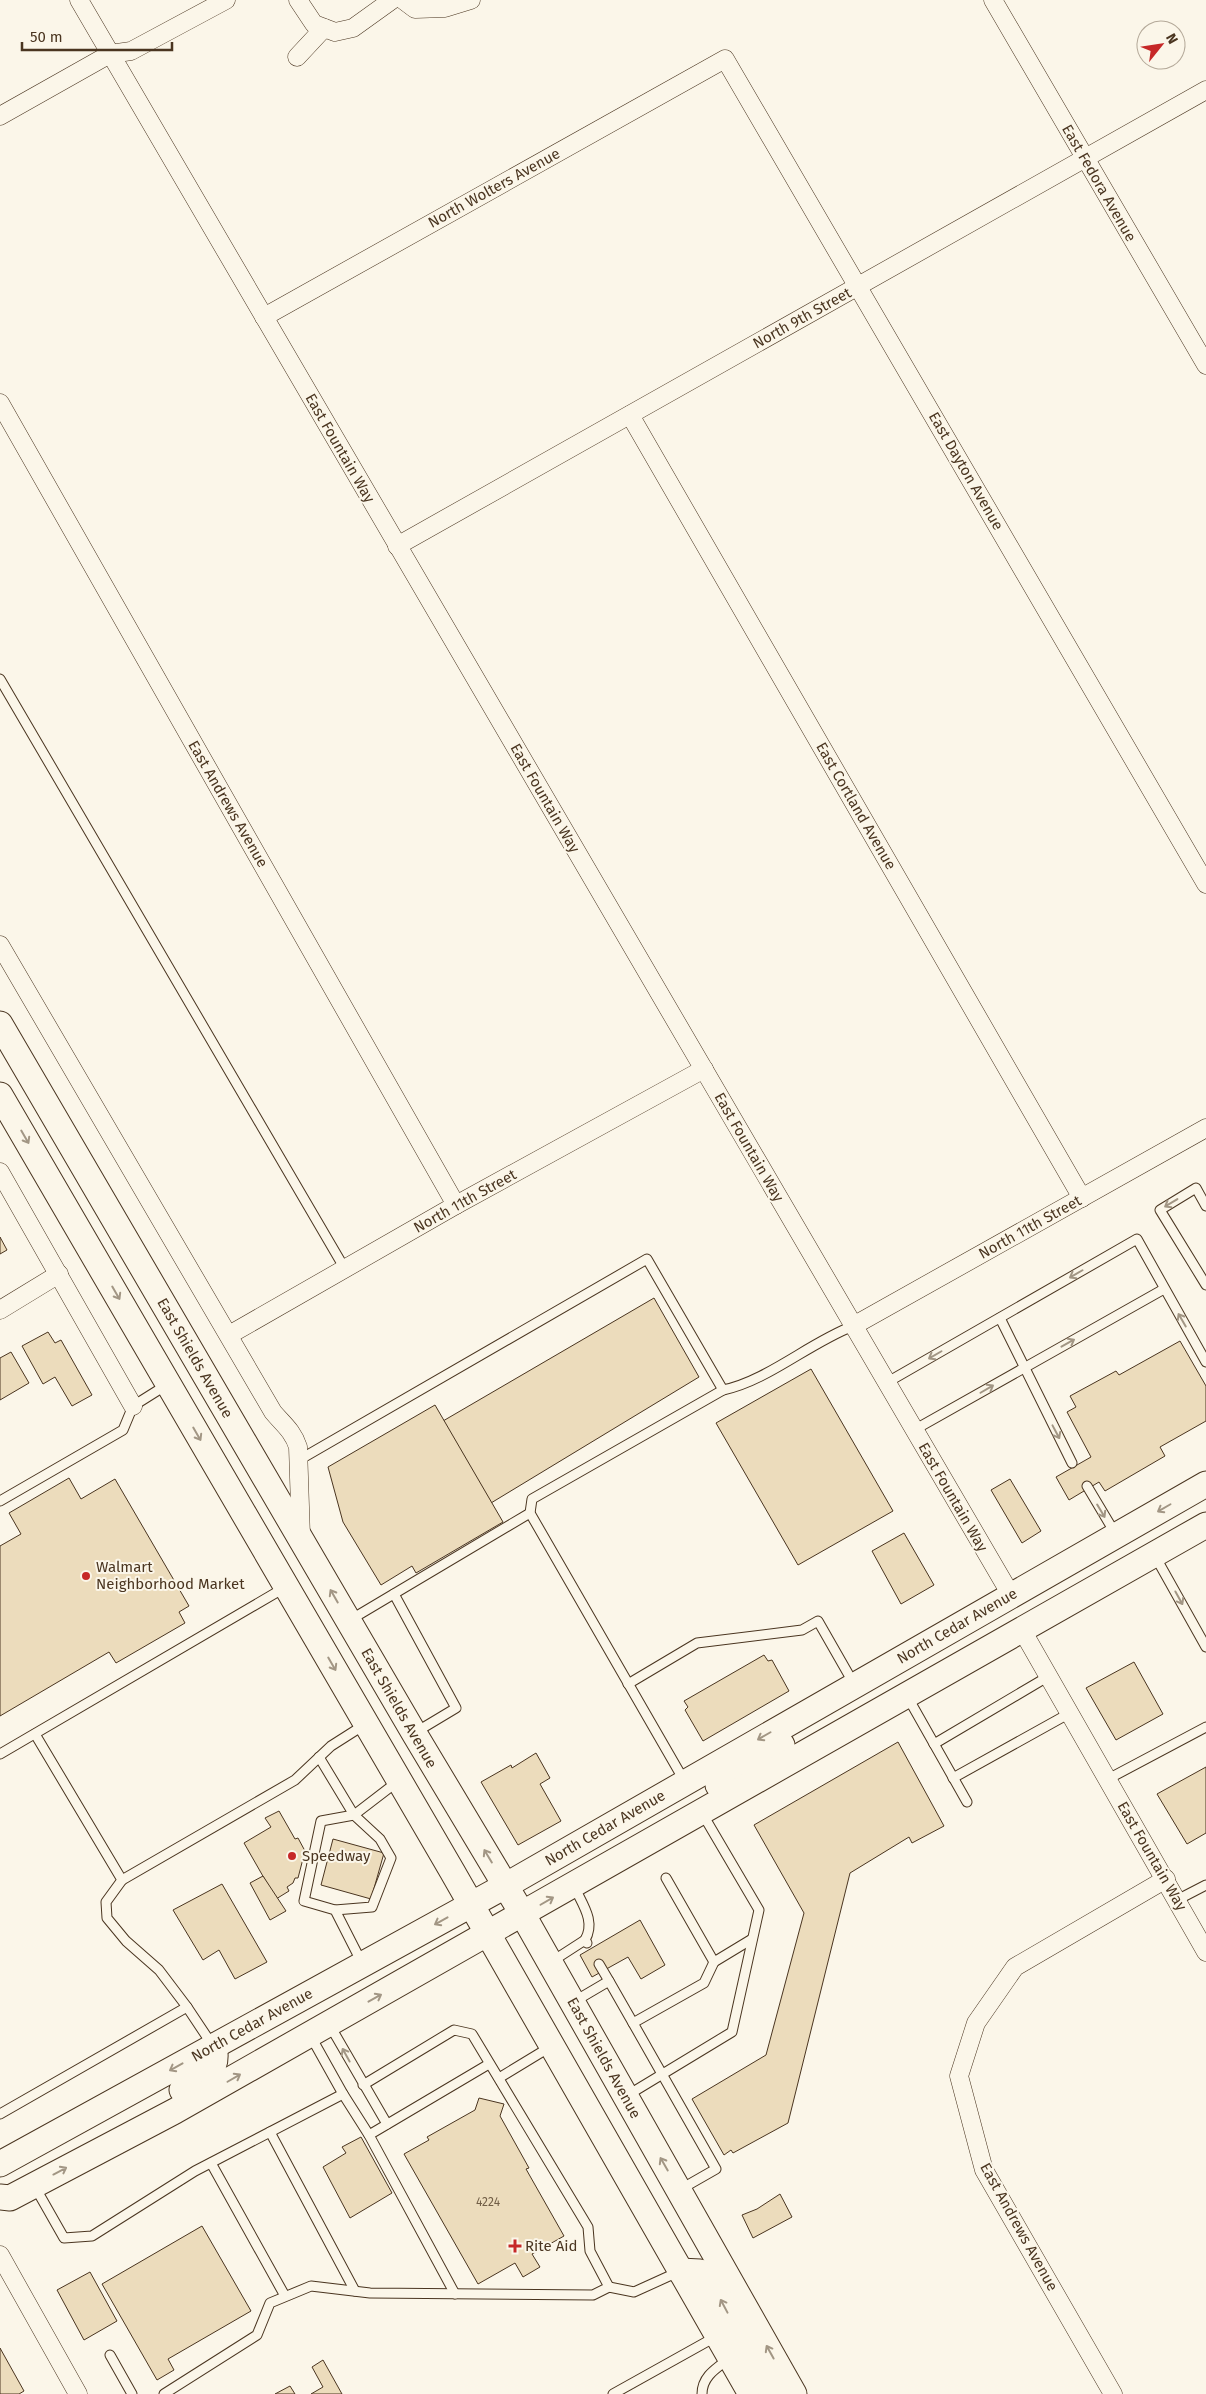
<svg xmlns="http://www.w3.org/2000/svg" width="1206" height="2394" viewBox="0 0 1206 2394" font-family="'Fira Sans',sans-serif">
<rect width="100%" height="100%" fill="#fbf6e9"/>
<g fill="#ecdcbc" stroke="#4a3520">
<path d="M0 1237 7 1250 0 1254Z"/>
<path d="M654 1298 699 1377 491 1503 443 1421Z"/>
<path d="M48 1332 55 1343 61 1340 92 1395 72 1406 55 1377 43 1384 22 1346Z"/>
<path d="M1180 1341 1206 1386V1421L1160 1447 1165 1456 1105 1491 1099 1482 1069 1500 1056 1477 1091 1457 1067 1412 1076 1407 1070 1396 1116 1371 1119 1375Z"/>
<path d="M11 1352 29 1383 0 1400V1358Z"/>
<path d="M811 1369 893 1511 798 1565 716 1423Z"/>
<path d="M435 1405 503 1522 416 1573 412 1566 381 1585 343 1522 328 1467Z"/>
<path d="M69 1478 81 1499 115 1479 189 1606 179 1612 185 1623 116 1663 109 1652 0 1716V1546L21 1534 9 1513Z"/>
<path d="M1010 1479 1041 1531 1022 1543 991 1490Z"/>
<path d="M904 1533 934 1585 901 1604 872 1551Z"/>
<path d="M764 1655 768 1661 772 1660 789 1691 703 1741 685 1710 688 1707 684 1701Z"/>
<path d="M1134 1662 1163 1714 1116 1740 1086 1688Z"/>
<path d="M898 1742 944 1826 912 1843 909 1837 850 1873 788 2123 733 2153 731 2150 724 2155 692 2099 766 2055 804 1913 754 1825Z"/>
<path d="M536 1753 550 1778 540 1784 561 1821 518 1845 481 1782 511 1765 512 1768Z"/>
<path d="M1206 1767V1833L1187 1844 1157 1794Z"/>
<path d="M279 1811 295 1839 298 1838 305 1851 298 1878H295L293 1883 287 1887 289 1891 276 1899 244 1843 271 1827 265 1818Z"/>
<path d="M333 1839 384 1853 371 1899 321 1885Z"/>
<path d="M263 1876 286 1911 270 1920 250 1883Z"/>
<path d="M222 1884 267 1962 235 1979 219 1950 203 1960 173 1910Z"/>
<path d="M640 1920 665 1965 641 1979 628 1957 592 1977 580 1955Z"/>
<path d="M479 2098 504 2104 500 2116 529 2168 526 2169 564 2236 532 2254 540 2267 523 2277 515 2263 478 2284 404 2154 429 2140 427 2137 475 2110Z"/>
<path d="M361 2137 392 2193 350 2218 323 2167 346 2153 342 2147Z"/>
<path d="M780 2194 792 2217 753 2238 742 2215 757 2209Z"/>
<path d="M202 2226 251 2311 168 2359 174 2370 157 2380 102 2284Z"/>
<path d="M90 2272 117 2321 84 2340 57 2290Z"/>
<path d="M0 2348 24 2391 19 2394H0Z"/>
<path d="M323 2360 342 2394H311L323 2387 312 2367Z"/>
<path d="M290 2386 295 2394H275Z"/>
</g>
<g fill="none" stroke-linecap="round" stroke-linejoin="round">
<defs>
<g id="lane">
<path d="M0 679 345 1269"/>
<path d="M1206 1206 1196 1188 1160 1210 1206 1285"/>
<path d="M1000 1318 1072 1463"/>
<path d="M886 1383 1137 1239 1206 1362"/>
<path d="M914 1430 1164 1289"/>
<path d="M299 1460 647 1259 723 1390"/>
<path d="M1087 1486 1115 1533"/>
<path d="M0 1501 123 1430 133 1406 168 1384"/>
<path d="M1155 1556 1206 1647"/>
<path d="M394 1594 456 1708 416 1732"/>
<path d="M350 1620 530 1513"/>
<path d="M628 1684 697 1643 802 1630 818 1621 854 1684"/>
<path d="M907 1696 967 1802"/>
<path d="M35 1734 122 1880 106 1902 107 1918 126 1941 159 1970 187 2007 213 2046"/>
<path d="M934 1744 1049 1676"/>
<path d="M0 1754 284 1588"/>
<path d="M319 1757 354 1815 380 1839 391 1858 372 1907 335 1910"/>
<path d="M953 1778 1070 1713"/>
<path d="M1108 1779 1206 1727"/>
<path d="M685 1782 530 1513 532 1499 723 1390C767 1381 809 1343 853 1326"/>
<path d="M666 1878 714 1962 752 1939"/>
<path d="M122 1880 295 1780 331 1746 364 1725"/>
<path d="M574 1886C582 1904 596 1921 585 1940"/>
<path d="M1177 1900 1206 1885"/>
<path d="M551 1962 585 1940 587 1943"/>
<path d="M362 1963 335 1910 304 1901 321 1821 354 1815 397 1782"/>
<path d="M599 1964 609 1981"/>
<path d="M575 2001 609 1981 633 2023"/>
<path d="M329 2024 387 2124"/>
<path d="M310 2035 343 2094 369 2135 455 2294"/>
<path d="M499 2078 550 2047"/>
<path d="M628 2095 732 2032 759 1910 702 1813"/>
<path d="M0 2114 187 2007"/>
<path d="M270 2132 355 2291"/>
<path d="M369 2135 489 2064"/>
<path d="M211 2163 285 2296"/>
<path d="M35 2187 64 2238 92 2236 195 2171 343 2094"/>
<path d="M681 2189 716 2169 633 2023 704 1983 714 1962"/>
<path d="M609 2287 634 2292 678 2272"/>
<path d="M110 2355 132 2394"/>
<path d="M164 2394 257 2335 270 2303 311 2286 370 2293 593 2295 609 2287 590 2251 588 2227 472 2034 454 2030 363 2085"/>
<path d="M613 2394 717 2336"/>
<path d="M702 2394C702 2376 717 2368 730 2358"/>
</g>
<g id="street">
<path d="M79 0 1011 1595"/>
<path d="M298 0 314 24 335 32 353 28 392 0"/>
<path d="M403 0 415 9 445 8 471 0"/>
<path d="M993 0 1206 365"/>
<path d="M297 57 324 28"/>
<path d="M0 116 110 54 131 51 226 0"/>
<path d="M264 317 725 59 1206 884"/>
<path d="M0 403 456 1205"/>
<path d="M630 415 1082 1198"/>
<path d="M397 546 1206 90"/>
<path d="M0 945 273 1412C283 1424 293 1431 298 1447L301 1537"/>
<path d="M0 1172 133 1406"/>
<path d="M0 1310 59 1274"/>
<path d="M853 1326 1206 1128"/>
<path d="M229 1335 456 1205 704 1069"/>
<path d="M1022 1630 1206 1952"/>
<path d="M0 2255 78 2394"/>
<path d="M1113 2394 984 2170 959 2076 976 2023 1015 1967 1166 1879"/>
</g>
<g id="secondary">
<path d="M0 1024 414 1733 523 1915 794 2394"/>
<path d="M0 1095 452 1871 751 2394"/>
<path d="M718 1785 782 1745"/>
<path d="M182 2090C202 2079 220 2073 214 2046"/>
<path d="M0 2164 505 1886 1206 1484"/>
<path d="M0 2197 10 2198 175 2111 1206 1525"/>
<path d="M680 2271 700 2272 716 2292 773 2394"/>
</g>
</defs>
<use href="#lane" stroke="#4a3520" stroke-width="11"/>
<use href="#street" stroke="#4a3520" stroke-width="19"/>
<use href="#secondary" stroke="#4a3520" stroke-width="27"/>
<use href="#lane" stroke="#fbf6e9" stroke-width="9"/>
<use href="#street" stroke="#fbf6e9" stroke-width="18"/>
<use href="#secondary" stroke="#fbf6e9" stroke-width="25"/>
</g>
<defs><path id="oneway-shaft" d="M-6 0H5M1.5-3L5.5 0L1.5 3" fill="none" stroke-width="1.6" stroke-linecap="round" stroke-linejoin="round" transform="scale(1.25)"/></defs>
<g stroke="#a29684">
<use href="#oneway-shaft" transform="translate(25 1137) rotate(60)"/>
<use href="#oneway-shaft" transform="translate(1171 1203) rotate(149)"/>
<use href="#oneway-shaft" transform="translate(1076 1274) rotate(150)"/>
<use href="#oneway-shaft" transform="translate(116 1293) rotate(60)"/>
<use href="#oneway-shaft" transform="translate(1182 1320) rotate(-120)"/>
<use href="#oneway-shaft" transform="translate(1068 1343) rotate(-29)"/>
<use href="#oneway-shaft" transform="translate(935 1355) rotate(150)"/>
<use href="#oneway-shaft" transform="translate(987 1389) rotate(-30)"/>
<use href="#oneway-shaft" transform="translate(1056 1432) rotate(62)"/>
<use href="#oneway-shaft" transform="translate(197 1434) rotate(60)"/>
<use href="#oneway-shaft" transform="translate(1164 1508) rotate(150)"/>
<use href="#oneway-shaft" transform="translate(1101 1511) rotate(59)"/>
<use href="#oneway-shaft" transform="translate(334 1596) rotate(-120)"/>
<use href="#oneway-shaft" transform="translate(1179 1598) rotate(61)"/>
<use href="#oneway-shaft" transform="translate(332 1664) rotate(60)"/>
<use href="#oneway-shaft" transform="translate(764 1736) rotate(150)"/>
<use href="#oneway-shaft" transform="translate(488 1856) rotate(-121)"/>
<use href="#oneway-shaft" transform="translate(547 1901) rotate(-30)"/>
<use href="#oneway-shaft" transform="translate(441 1921) rotate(151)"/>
<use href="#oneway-shaft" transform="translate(375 1998) rotate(-29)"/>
<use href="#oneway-shaft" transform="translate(346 2055) rotate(-119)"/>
<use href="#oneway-shaft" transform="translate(176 2067) rotate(151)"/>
<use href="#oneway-shaft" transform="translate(234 2078) rotate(-30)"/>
<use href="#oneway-shaft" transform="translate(664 2164) rotate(-120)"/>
<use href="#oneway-shaft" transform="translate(60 2171) rotate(-28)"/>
<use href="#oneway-shaft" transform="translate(724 2306) rotate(-118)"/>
<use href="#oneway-shaft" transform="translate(770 2352) rotate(-119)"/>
</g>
<g fill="#c62828" stroke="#fbf6e9" stroke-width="2">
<circle cx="86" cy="1576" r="5"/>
<circle cx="292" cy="1856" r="5"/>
<path d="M512.5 2238.5h5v5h5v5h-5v5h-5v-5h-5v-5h5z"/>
</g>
<g text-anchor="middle" stroke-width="4" stroke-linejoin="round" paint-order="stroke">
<g font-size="12" fill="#725f47">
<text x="488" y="2206">4224</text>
</g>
<g font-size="15" fill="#4a3520" stroke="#fbf6e9">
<text transform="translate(1099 183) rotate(60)" y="5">East Fedora Avenue</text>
<text transform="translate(494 188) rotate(-29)" y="5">North Wolters Avenue</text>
<text transform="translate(802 318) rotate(-29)" y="5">North 9th Street</text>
<text transform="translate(340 448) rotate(60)" y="5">East Fountain Way</text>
<text transform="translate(966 471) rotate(60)" y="5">East Dayton Avenue</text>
<text transform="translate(545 798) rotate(60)" y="5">East Fountain Way</text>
<text transform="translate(228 804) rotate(60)" y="5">East Andrews Avenue</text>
<text transform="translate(856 806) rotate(60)" y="5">East Cortland Avenue</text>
<text transform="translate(749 1147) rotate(60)" y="5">East Fountain Way</text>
<text transform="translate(465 1201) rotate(-29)" y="5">North 11th Street</text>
<text transform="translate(1030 1227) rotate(-29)" y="5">North 11th Street</text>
<text transform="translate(195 1358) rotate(60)" y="5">East Shields Avenue</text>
<text transform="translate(953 1497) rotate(60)" y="5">East Fountain Way</text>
<text transform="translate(957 1626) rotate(-30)" y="5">North Cedar Avenue</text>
<text transform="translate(399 1708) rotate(60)" y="5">East Shields Avenue</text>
<text transform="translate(605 1828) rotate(-30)" y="5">North Cedar Avenue</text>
<text transform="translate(1152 1856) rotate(60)" y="5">East Fountain Way</text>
<text transform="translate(252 2025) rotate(-29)" y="5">North Cedar Avenue</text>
<text transform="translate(604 2058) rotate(61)" y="5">East Shields Avenue</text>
<text transform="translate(1019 2227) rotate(61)" y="5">East Andrews Avenue</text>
</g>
<g font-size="15" fill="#4a3520" stroke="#fbf6e9" text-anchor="start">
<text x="96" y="1572">Walmart<tspan x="96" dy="17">Neighborhood Market</tspan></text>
<text x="302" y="1861">Speedway</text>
<text x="525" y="2251">Rite Aid</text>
</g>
</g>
<g transform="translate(1161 45) rotate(60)"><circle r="24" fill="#fbf6e9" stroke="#b4a999"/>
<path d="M0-4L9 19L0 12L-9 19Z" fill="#c62828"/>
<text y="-8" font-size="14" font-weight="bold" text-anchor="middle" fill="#4a3520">N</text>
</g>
<path d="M22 42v8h150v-8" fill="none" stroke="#4a3520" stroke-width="2.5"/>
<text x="30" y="42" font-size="15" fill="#4a3520" stroke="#fbf6e9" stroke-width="4" paint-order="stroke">50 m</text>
</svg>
